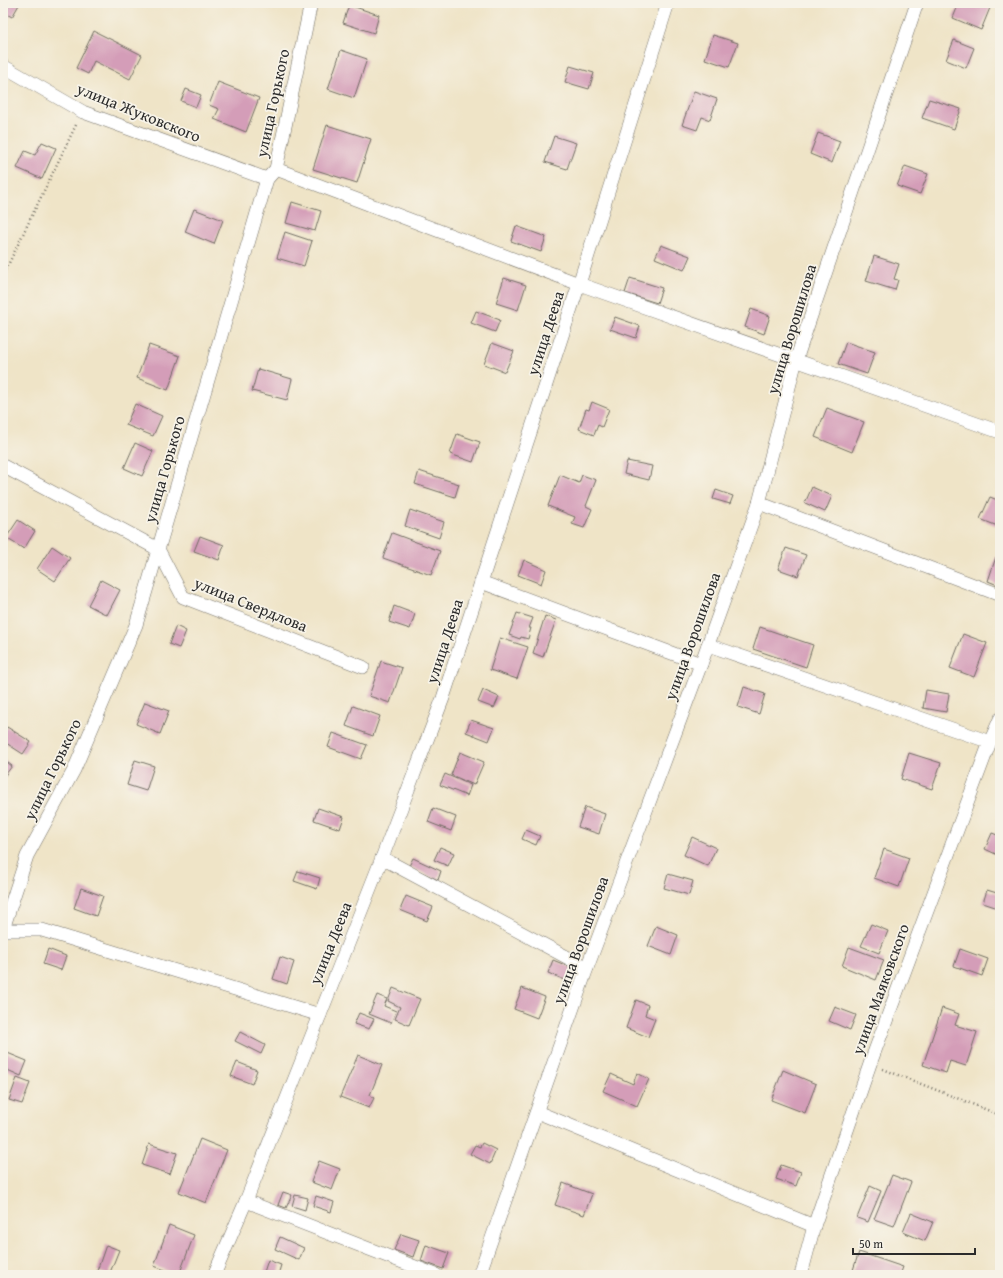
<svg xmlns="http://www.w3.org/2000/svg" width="1003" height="1278" viewBox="0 0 1003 1278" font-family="'Gentium Book Plus',serif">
<rect width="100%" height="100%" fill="#f7f3e8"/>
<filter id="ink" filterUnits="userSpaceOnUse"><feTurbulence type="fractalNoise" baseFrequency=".025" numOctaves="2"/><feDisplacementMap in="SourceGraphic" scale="8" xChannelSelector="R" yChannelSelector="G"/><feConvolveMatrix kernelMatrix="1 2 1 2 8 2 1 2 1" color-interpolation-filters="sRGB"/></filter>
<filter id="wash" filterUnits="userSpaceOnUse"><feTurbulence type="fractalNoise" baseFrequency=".012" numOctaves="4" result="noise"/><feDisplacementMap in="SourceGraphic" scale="16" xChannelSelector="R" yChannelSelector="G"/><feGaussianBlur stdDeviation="0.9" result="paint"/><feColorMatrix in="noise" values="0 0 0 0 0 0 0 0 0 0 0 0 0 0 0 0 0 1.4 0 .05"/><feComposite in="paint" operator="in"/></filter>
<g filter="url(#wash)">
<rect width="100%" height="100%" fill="#efe4c7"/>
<g id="blocks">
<g fill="#d49db8">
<path d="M3 3H20L12 17 3 12Z"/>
<path d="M959 3H992L981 30 953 18Z"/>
<path d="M349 5 379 15 374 33 343 23Z"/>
<path d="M94 31 142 55 130 79 94 61 88 74 76 68Z"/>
<path d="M713 35 738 43 729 67 705 59Z"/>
<path d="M954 40 974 48 966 68 946 60Z"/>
<path d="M341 50 367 59 354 98 328 89Z"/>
<path d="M570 66 594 73 589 89 565 82Z"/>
<path d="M218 82 259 98 246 132 214 119 219 109 209 105Z"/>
<path d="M186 89 201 95 196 107 181 101Z"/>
<path d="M694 91 717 99 710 120 702 117 697 130 682 125Z"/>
<path d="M929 99 961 109 954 129 922 118Z"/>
<path d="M327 125 371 139 357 183 313 169Z"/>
<path d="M818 133 840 141 832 163 810 154Z"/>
<path d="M554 136 576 143 567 169 545 162Z"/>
<path d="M42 142 56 148 42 179 17 168 25 151 35 155Z"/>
<path d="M905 166 928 174 920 194 897 186Z"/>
<path d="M292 202 321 211 315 231 286 223Z"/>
<path d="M194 209 223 220 214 244 185 232Z"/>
<path d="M516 226 546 237 541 252 511 241Z"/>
<path d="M285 232 312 241 304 266 277 258Z"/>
<path d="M661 245 690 256 684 270 655 258Z"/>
<path d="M874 256 899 264 894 279 898 280 895 290 866 281Z"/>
<path d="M504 278 526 285 518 310 496 303Z"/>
<path d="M630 278 662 288 657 303 625 293Z"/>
<path d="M751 309 770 316 764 334 745 327Z"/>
<path d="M476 311 500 320 495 332 471 323Z"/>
<path d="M615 317 640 326 636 338 610 329Z"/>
<path d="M846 342 875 352 867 374 838 364Z"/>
<path d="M492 343 514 351 505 372 484 364Z"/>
<path d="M149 345 180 356 168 390 137 378Z"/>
<path d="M258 369 292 379 287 400 252 391Z"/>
<path d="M592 402 609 409 602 427 598 425 594 435 579 429 586 409 589 410Z"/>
<path d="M135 404 162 416 153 436 126 425Z"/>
<path d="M827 408 864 422 852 452 815 437Z"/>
<path d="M457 434 480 442 473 462 450 454Z"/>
<path d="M135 443 153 451 142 476 124 468Z"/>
<path d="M627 461 652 466 649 480 624 474Z"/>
<path d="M419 471 459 484 455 497 415 484Z"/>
<path d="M560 475 579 483 582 475 596 480 586 506 592 509 584 528 572 524 575 517 548 506Z"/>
<path d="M812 487 832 496 825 512 805 503Z"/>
<path d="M716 490 733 496 730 504 713 499Z"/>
<path d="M990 497 1000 501V527L980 519Z"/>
<path d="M410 510 444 522 439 538 405 526Z"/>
<path d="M18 520 35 531 24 549 6 538Z"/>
<path d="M392 533 440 551 431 575 383 558Z"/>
<path d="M200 536 224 545 219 560 194 551Z"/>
<path d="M52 546 70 558 55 581 37 569Z"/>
<path d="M786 548 806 555 798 576 778 569Z"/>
<path d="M996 557 1000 559V586L988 581Z"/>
<path d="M524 560 546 570 541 584 518 575Z"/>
<path d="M101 580 120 590 107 615 88 605Z"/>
<path d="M394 606 415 614 410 629 389 622Z"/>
<path d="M517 613 533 618 529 628H531L528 639 521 637 520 639 509 635Z"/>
<path d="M545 616 556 620 543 657 533 653Z"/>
<path d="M176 626 186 631 179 648 169 644Z"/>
<path d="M760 627 813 645 806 667 753 649Z"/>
<path d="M963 634 987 643 974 677 950 668Z"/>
<path d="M500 638 528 647 517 679 490 670Z"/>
<path d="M381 661 402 668 390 703 369 696Z"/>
<path d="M744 687 765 694 759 714 738 707Z"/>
<path d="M483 690 499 697 494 708 478 702Z"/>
<path d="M926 690 949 694 946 712 923 708Z"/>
<path d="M145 702 169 711 160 734 136 724Z"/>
<path d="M353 706 380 716 373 736 346 726Z"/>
<path d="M471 720 494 728 489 741 466 732Z"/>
<path d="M7 727 31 742 23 754 3 741V733Z"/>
<path d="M333 733 367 745 361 759 328 747Z"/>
<path d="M460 752 484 762 474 785 451 775Z"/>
<path d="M909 753 941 763 932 789 901 779Z"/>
<path d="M3 759 12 766 3 778Z"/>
<path d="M135 760 154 766 146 791 127 785Z"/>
<path d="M445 774 471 785 467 796 440 785Z"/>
<path d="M585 807 605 814 599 834 578 827Z"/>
<path d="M318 808 344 817 340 829 314 820Z"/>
<path d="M433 808 456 817 451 831 428 822Z"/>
<path d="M526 830 540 836 536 845 522 839Z"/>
<path d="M992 833 1000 836V856L985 849Z"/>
<path d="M692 837 716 848 708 866 684 855Z"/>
<path d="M440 847 454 853 448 866 434 860Z"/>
<path d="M884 849 909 858 899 887 874 878Z"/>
<path d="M413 858 441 871 438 880 409 866Z"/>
<path d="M298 871 320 878 317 889 294 881Z"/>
<path d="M668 874 693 881 689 895 664 888Z"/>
<path d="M81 888 103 896 96 916 74 908Z"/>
<path d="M987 890 1000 894V903L998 908 983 903Z"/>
<path d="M406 896 433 907 427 921 400 910Z"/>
<path d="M871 924 888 931 879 953 861 946Z"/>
<path d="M656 926 678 935 671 955 648 946Z"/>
<path d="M849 947 884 960 876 980 842 966Z"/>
<path d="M48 949 66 956 61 970 43 964Z"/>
<path d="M960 949 988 959 982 976 954 966Z"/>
<path d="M280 957 294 962 287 984 273 979Z"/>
<path d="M553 960 575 969 570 982 548 973Z"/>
<path d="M393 988 420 999 409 1025 395 1019 400 1007 388 1001Z"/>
<path d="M522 988 545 997 537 1018 514 1009Z"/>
<path d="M377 995 387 999 384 1006 396 1011 391 1023 369 1014Z"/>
<path d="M636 1000 648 1005 645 1015 655 1019 648 1037 626 1028Z"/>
<path d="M835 1007 856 1015 850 1030 829 1021Z"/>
<path d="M942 1008 959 1014 955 1025 977 1032 966 1066 950 1061 946 1073 923 1065Z"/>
<path d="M359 1013 374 1019 369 1029 354 1024Z"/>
<path d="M240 1032 265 1045 261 1054 235 1041Z"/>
<path d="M5 1052 27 1061 21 1076 3 1068V1058Z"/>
<path d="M358 1055 382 1065 370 1095 374 1098 369 1108 340 1097Z"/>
<path d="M237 1062 257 1070 252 1084 231 1076Z"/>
<path d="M783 1070 816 1084 805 1113 771 1100Z"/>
<path d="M637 1073 649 1079 637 1106 603 1091 611 1074 633 1084Z"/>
<path d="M17 1078 30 1083 22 1104 9 1100Z"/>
<path d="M200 1139 227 1150 206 1203 179 1192Z"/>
<path d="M482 1143 496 1150 490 1164 470 1154 475 1145 480 1147Z"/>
<path d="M149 1144 177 1153 170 1174 142 1165Z"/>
<path d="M319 1161 340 1169 332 1190 311 1182Z"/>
<path d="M781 1165 801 1172 796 1186 776 1179Z"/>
<path d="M892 1175 911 1182 894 1226 874 1219Z"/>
<path d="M563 1183 592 1194 584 1215 555 1205Z"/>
<path d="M870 1186 881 1191 868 1222 857 1218Z"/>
<path d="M283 1192 292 1195 286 1208 278 1205Z"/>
<path d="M295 1195 308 1198 305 1210 292 1206Z"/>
<path d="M316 1196 334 1202 331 1212 313 1206Z"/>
<path d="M911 1213 933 1222 925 1241 903 1232Z"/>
<path d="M169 1225 194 1235 179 1275 154 1266Z"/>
<path d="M401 1234 419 1240 413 1257 394 1250Z"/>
<path d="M280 1237 304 1248 299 1260 275 1249Z"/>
<path d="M106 1245 119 1250 109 1275 97 1271Z"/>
<path d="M426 1245 449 1253 443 1269 421 1261Z"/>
<path d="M859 1252 903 1267 900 1275H858L852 1273Z"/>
<path d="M268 1260 281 1265 278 1275H263Z"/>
</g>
</g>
</g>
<g filter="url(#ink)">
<use href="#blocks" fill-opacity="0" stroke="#706c62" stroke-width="1"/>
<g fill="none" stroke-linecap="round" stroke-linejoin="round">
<defs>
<path id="service" d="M481 1271 494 1275"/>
<g id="minor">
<path d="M3 66 83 112 267 179"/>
<path d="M276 169 579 284 1000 432"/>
<path d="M3 466 158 549 183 597 363 667"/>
<path d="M759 503 1000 595"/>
<path d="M481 582 701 664"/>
<path d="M708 645 990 742"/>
<path d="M382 858 587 968"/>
<path d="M3 929 27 856 74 770 136 625 267 179 276 169 311 3"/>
<path d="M3 930H42L320 1015"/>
<path d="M537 1112 814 1226"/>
<path d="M246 1201 436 1275"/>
<path d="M214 1275 246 1201 320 1015 382 858 443 698 579 284 668 3"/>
<path d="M479 1275 587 968 701 664 759 503 796 360 917 3"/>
<path d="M801 1275 814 1226 870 1064 990 742 1000 719"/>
</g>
</defs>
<use href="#service" stroke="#706c62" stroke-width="8"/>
<use href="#minor" stroke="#706c62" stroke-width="14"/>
<g stroke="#706c62" stroke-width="2.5" stroke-dasharray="1 3" stroke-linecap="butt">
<path d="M3 273 9 263 76 125"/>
<path d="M883 1069 1000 1115"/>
</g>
<use href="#service" stroke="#fff" stroke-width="7"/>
<use href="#minor" stroke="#fff" stroke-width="13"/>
</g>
</g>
<g text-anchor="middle" stroke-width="3.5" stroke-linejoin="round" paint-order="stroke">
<g font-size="16" fill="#2b2b2b" stroke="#f7f3e8">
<text transform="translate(272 103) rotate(-78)" y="6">улица Горького</text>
<text transform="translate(139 112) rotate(22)" y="6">улица Жуковского</text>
<text transform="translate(791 329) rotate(-73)" y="6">улица Ворошилова</text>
<text transform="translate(545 333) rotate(-72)" y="6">улица Деева</text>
<text transform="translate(164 469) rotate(-74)" y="6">улица Горького</text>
<text transform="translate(251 604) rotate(22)" y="6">улица Свердлова</text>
<text transform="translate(692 636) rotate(-70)" y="6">улица Ворошилова</text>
<text transform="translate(444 641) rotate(-72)" y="6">улица Деева</text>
<text transform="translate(52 769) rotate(-64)" y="6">улица Горького</text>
<text transform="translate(580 940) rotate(-70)" y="6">улица Ворошилова</text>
<text transform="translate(330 943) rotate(-68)" y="6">улица Деева</text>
<text transform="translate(880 989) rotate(-70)" y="6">улица Маяковского</text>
</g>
</g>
<rect width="1003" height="1278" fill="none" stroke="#f7f3e8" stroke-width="16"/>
<path d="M853 1248v6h122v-6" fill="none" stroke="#2b2b2b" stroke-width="2"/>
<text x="859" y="1248" font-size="12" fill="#2b2b2b" stroke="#f7f3e8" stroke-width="3" paint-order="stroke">50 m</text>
</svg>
